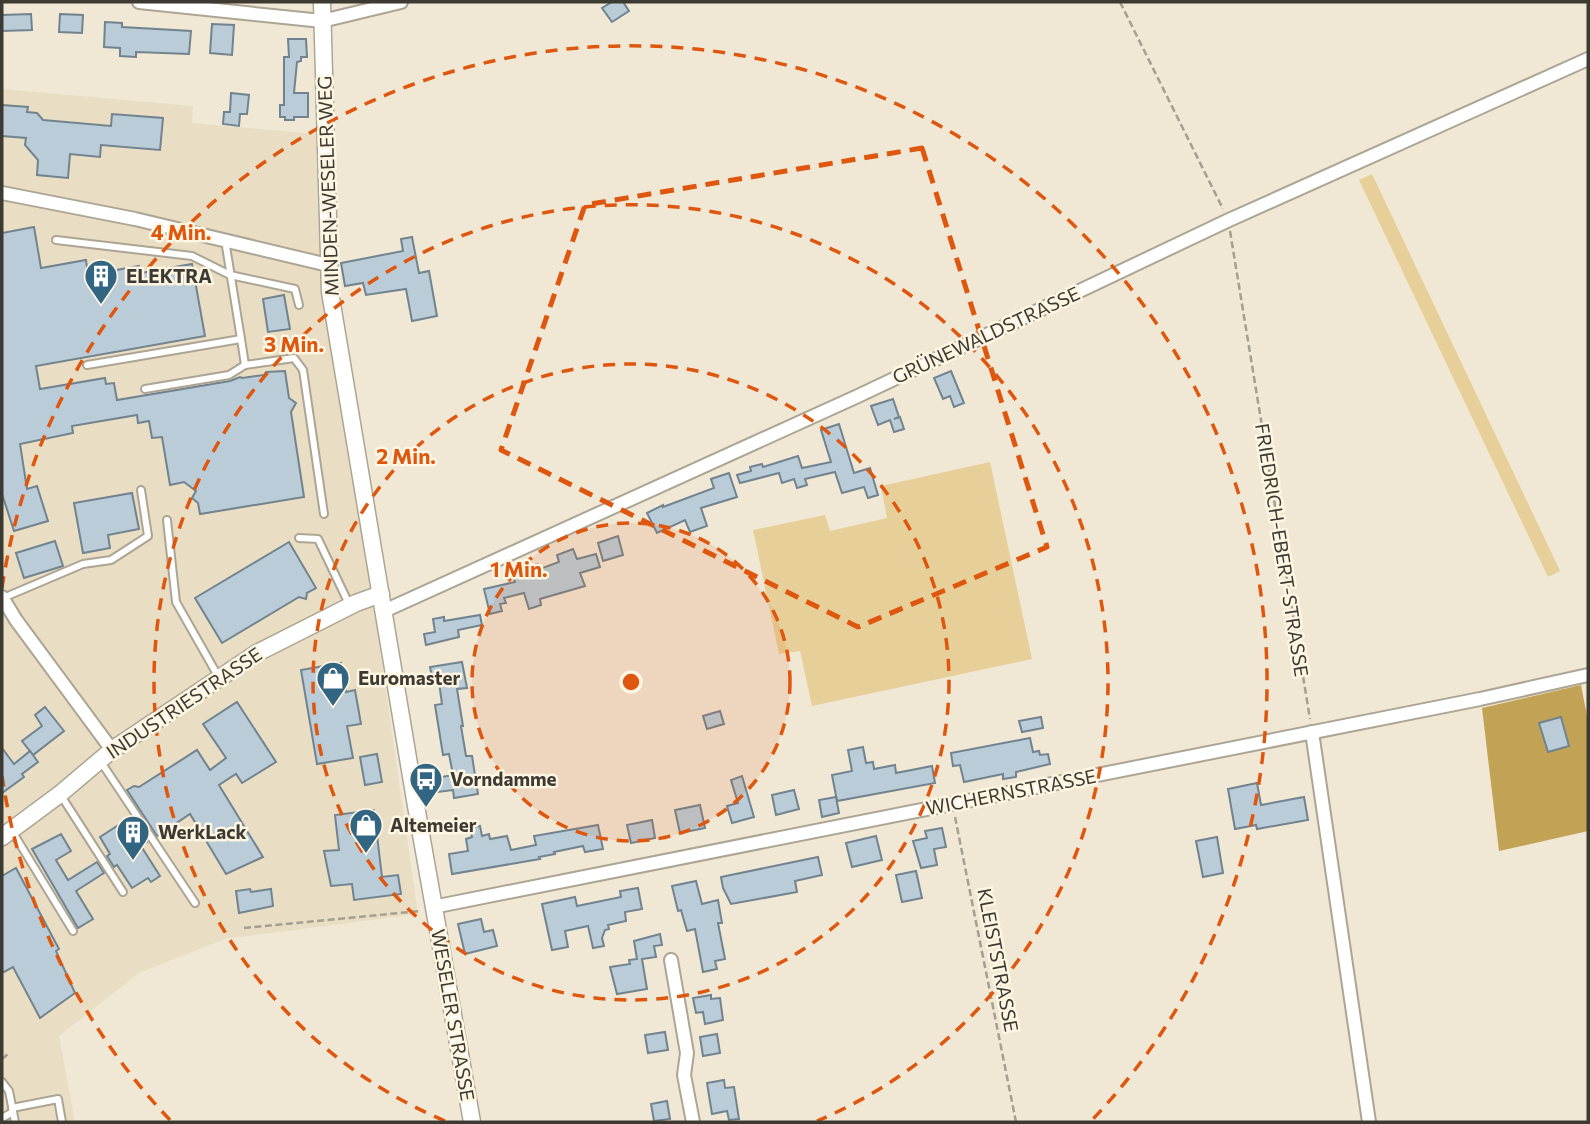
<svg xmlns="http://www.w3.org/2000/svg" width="1590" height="1124" viewBox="0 0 1590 1124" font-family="Commissioner,sans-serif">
<rect width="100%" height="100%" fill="#f0e8d5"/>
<path fill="#e9dec3" d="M2 89 193 106 192 123 317 134 322 292 377 628 418 914 225 939 139 973 59 1036 75 1122H2Z"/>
<g fill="#e6cf98">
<path d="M1372 174 1560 571 1548 577 1359 180Z"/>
<path d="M990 462 1032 659 812 706 800 651 779 654 753 530 825 515 830 531 887 518 881 486Z"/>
</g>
<path fill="#c2a355" d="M1581 685 1588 721V831L1499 851 1482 708Z"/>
<g fill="#b9ccd8" stroke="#71838e" stroke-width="2">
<path d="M612 2H623L629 11 612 22 602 8Z"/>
<path d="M31 14 32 30 2 31V15Z"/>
<path d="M60 14 83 15 82 33 59 32Z"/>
<path d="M105 22 122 23V27L191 31 189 54 136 52V57L120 56V48L104 47Z"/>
<path d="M212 24 234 25 232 55 210 53Z"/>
<path d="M288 39H306L307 57H301V61L297 62 294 93H308V117H294V120H285V117H280V105H284V57H289Z"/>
<path d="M231 93 249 95 247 114H240L239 126 223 124 224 112H230Z"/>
<path d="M2 105 28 107 27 112 37 113 43 120 111 126 112 114 163 118 160 150 101 145 100 157 70 154 68 178 37 175 38 160 25 145 26 138 2 136Z"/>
<path d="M34 227 41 268 86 260 88 275 139 266 141 273 192 264 205 336 36 366 40 389 105 378 106 384 114 383 117 400 230 381 240 377 242 378 264 375 266 372 285 371 289 398 296 403 291 412 304 497 200 514 198 503 192 498 196 491 184 482 170 485 162 437 152 438 149 421 138 423 137 415 72 426 73 433 20 444 27 489 37 486 48 521 14 531 2 494V233Z"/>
<path d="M412 237 419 273 429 271 437 316 412 321 406 289 366 295 363 283 345 286 341 263 403 251 401 239Z"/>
<path d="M284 295 290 329 268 332 263 299Z"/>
<path d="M951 371 964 403 954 407 950 396 943 399 934 378Z"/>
<path d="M893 399 899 417 894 419 900 417 904 429 894 432 890 420 878 425 871 406Z"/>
<path d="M839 424 854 473 870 468 878 495 868 498 864 487 842 493 835 472 805 479 807 485 797 488 794 479 782 483 779 473 740 483 737 475 751 471 750 467 762 464 763 467 798 456 802 468 831 462 821 430Z"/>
<path d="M729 473 737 497 701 508 707 526 690 532 685 520 657 533 647 513 663 505V507L714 488 711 479Z"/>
<path d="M132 493 139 529 108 535 110 548 83 553 74 503Z"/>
<path d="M618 536 623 555 603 561 598 543Z"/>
<path d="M55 541 63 566 24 578 16 553Z"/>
<path d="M289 542 316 588 307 593 306 599 299 597 222 643 195 598Z"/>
<path d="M573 549 577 559 596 554 600 567 580 573 585 586 540 599 541 605 529 609 524 593 504 598 506 603 500 604 502 611 490 614 484 589 515 582 512 572 538 564 540 569 559 562 557 555Z"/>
<path d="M480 615 482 625 458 630 459 637 426 645 424 634 435 632 433 619 444 617V621Z"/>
<path d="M462 662 467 688 457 689 463 726H461L466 756H472L478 794 454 798 453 790 438 792 436 778 453 775 449 754 443 755 435 705 442 704 439 682 433 683 430 667Z"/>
<path d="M341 663 346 692 355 690 361 724 347 726 353 758 317 764 301 670Z"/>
<path d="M237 702 276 762 242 783 236 774 219 785 263 857 226 874 190 814 157 836 127 790 134 786 139 787 197 750 210 770 226 758 203 724Z"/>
<path d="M45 707 64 731 33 755 22 741 42 726 35 715Z"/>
<path d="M720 711 724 724 707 729 703 716Z"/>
<path d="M1041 717 1043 728 1022 732 1019 721Z"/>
<path d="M1561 717 1569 746 1548 752 1539 723Z"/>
<path d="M1030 738 1033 752 1039 751 1040 755 1048 754 1050 764 1016 772V777L1003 779V774L964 782 960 765 953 766 951 753Z"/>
<path d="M863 747 866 763 873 762 874 769 895 765 896 773 932 766 935 783 837 801 832 775 852 771 848 750Z"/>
<path d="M2 748 14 764 30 751 38 762 22 774 24 777 2 793Z"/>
<path d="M377 754 382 782 365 785 360 757Z"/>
<path d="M742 776 754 817 732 823 727 806 738 803 731 780Z"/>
<path d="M1257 783 1261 805 1304 797 1308 820 1257 829 1256 825 1235 829 1228 789Z"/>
<path d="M794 790 799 809 776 815 772 795Z"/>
<path d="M836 797 839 813 822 817 819 800Z"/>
<path d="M700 805 705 828 680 833 675 810Z"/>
<path d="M374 810 382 877 398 875 401 894 354 900 352 884 331 886 324 851 339 850 335 815Z"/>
<path d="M131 817 147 842 141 846 160 876 151 882 148 878 132 888 117 865 114 867 107 856 110 854 100 837Z"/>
<path d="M652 820 655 838 631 843 627 825Z"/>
<path d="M598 825 603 849 585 852 583 846 554 852 555 854 539 857 540 859 452 874 449 854 468 851 466 839 472 837 470 828 480 826 482 836 489 834 490 839 507 836 511 850 536 845 534 836Z"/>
<path d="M942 828 946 847 934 849 937 865 921 868 913 841 927 838 925 831Z"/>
<path d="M61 834 71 851 56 860 68 880 97 862 104 873 76 891 93 919 78 928 32 849Z"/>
<path d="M876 836 882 860 852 867 846 843Z"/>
<path d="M1217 837 1223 873 1203 877 1196 841Z"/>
<path d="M818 857 822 875 795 881 797 892 731 904 723 888 721 877Z"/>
<path d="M16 868 59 949 56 951 75 993 40 1018 13 967 2 973V876Z"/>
<path d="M916 871 922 898 902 902 896 875Z"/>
<path d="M696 881 702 904 718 900 722 923H718L725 959 715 961 717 969 703 972 695 929 687 931 681 910 678 911 672 886Z"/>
<path d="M638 888 642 909 625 912 626 921 608 925 609 929 605 930 602 938 604 946 593 948 588 926 565 931 568 947 552 950 542 904 575 897 577 906 621 897 620 891Z"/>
<path d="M250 889 251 892 271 889 273 906 239 913 236 891Z"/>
<path d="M481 919 484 932 493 930 497 946 465 954 458 924Z"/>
<path d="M660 934 662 945 654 946 656 957 642 959 647 989 617 994 610 967 630 964 629 960 637 959 634 941Z"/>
<path d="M711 995V999L720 998 723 1020 705 1024 703 1012 696 1013 693 998Z"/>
<path d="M665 1032 668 1050 648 1053 645 1035Z"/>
<path d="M717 1034 720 1053 703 1056 700 1037Z"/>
<path d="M724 1080 725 1088 734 1087 739 1119 729 1120 727 1111 712 1114 707 1083Z"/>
<path d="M667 1101 670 1119 654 1121 651 1104Z"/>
</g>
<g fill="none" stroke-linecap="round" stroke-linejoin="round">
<defs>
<g id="service">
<path d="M56 240 192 256 230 275 295 289 299 305"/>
<path d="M241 339 245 365 294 358 303 370 324 514"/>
<path d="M87 365 241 339 225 240"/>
<path d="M145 389 229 375 245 365"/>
<path d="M167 520 176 602 218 676"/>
<path d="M299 538 318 539 349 604"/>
<path d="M3 598 83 564 111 560 148 536 141 490"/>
<path d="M101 762 195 903"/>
<path d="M60 794 123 892"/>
<path d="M12 831 73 931"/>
<path d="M2 1082 9 1091 15 1122"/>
<path d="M12 1108 58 1099 62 1122"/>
<path d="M2 1118 13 1112"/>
</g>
<g id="minor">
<path d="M139 2 322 21 401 2"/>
<path d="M2 193 135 219 328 265"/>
<path d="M2 597 16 620 112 750"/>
<path d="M384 611 858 396 1229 220 1588 59"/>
<path d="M1312 732 1369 1122"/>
<path d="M433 907 1480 699 1588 675"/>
<path d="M671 960 687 1053 684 1075 693 1122"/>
</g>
<g id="tertiary">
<path d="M322 2 330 292 416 806 472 1122"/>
<path d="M2 837 60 794 112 750 257 653 356 603 381 594"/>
</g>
</defs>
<use href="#service" stroke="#ada593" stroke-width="10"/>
<use href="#minor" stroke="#ada593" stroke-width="16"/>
<use href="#tertiary" stroke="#ada593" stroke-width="19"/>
<g stroke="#a59f91" stroke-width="2.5" stroke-dasharray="7 3.5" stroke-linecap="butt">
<path d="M1120 2 1223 209"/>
<path d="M1230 231 1310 719"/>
<path d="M955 817 1016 1122"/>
<path d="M244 928 420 911"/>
<path d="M2 1059 8 1054"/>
</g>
<use href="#service" stroke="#fff" stroke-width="6"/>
<use href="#minor" stroke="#fff" stroke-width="12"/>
<use href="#tertiary" stroke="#fff" stroke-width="16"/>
</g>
<path fill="none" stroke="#df570e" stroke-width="5" stroke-dasharray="14 9" stroke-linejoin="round" d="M922 148 1047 547 858 627 501 450 585 205Z"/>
<circle cx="631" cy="682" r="159" fill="#df570e" fill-opacity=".12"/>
<g fill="none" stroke="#df570e" stroke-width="3.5" stroke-dasharray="12 9">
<circle cx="631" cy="682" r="159"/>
<circle cx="631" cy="682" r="318"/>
<path d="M445 1121A477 477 0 1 1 817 1121"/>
<path d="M170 1120A636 636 0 0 1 2 776M2 588A636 636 0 1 1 1092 1120"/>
</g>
<defs>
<symbol id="building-pin" viewBox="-11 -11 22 30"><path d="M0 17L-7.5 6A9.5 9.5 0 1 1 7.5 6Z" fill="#316581" stroke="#fef5e2"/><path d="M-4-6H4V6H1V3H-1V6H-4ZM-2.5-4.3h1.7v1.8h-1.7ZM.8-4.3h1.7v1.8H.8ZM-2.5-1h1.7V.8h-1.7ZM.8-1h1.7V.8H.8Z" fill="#fff"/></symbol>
<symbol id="shop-pin" viewBox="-11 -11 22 30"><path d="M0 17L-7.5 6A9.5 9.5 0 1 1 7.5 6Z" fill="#316581" stroke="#fef5e2"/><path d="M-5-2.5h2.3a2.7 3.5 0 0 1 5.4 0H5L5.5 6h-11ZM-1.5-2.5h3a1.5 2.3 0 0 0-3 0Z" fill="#fff"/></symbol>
<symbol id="bus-pin" viewBox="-11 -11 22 30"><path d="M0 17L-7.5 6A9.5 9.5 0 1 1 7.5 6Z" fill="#316581" stroke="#fef5e2"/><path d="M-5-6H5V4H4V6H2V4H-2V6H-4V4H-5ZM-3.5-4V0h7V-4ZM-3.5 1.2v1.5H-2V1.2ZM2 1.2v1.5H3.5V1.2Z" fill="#fff"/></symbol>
</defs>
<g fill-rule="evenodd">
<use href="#building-pin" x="82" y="257" width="38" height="52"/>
<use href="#shop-pin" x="314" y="659" width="38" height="52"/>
<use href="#bus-pin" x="407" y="760" width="38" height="52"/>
<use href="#shop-pin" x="347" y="806" width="38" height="52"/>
<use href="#building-pin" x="114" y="813" width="38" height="52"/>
</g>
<g text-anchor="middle" stroke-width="5" stroke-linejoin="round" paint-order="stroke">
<g font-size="19" fill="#3d3a32" stroke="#fef5e2">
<text transform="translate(328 186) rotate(-92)" y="7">MINDEN-WESELER WEG</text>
<text transform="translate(986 335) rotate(-25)" y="7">GRÜNEWALDSTRASSE</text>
<text transform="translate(1282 550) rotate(81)" y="7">FRIEDRICH-EBERT-STRASSE</text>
<text transform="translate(184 703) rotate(-34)" y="7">INDUSTRIESTRASSE</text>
<text transform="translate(1011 792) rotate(-11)" y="7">WICHERNSTRASSE</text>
<text transform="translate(998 960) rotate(79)" y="7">KLEISTSTRASSE</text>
<text transform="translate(453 1015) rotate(80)" y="7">WESELER STRASSE</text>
</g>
<g font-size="19" font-weight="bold" fill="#3d3a32" stroke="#fef5e2" text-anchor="start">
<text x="126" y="283">ELEKTRA</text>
<text x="358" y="685">Euromaster</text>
<text x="450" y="786">Vorndamme</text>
<text x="390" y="832">Altemeier</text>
<text x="158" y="839">WerkLack</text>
</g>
</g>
<circle cx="631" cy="682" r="10" fill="#df570e" stroke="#fef5e2" stroke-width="3.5"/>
<g font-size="21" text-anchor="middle" font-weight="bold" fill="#df570e" stroke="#fef5e2" stroke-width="5" stroke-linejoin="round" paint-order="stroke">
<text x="181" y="240">4 Min.</text>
<text x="294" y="352">3 Min.</text>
<text x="406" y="464">2 Min.</text>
<text x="519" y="577">1 Min.</text>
</g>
<rect width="1590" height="1124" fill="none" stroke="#3d3a32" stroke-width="7"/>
</svg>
